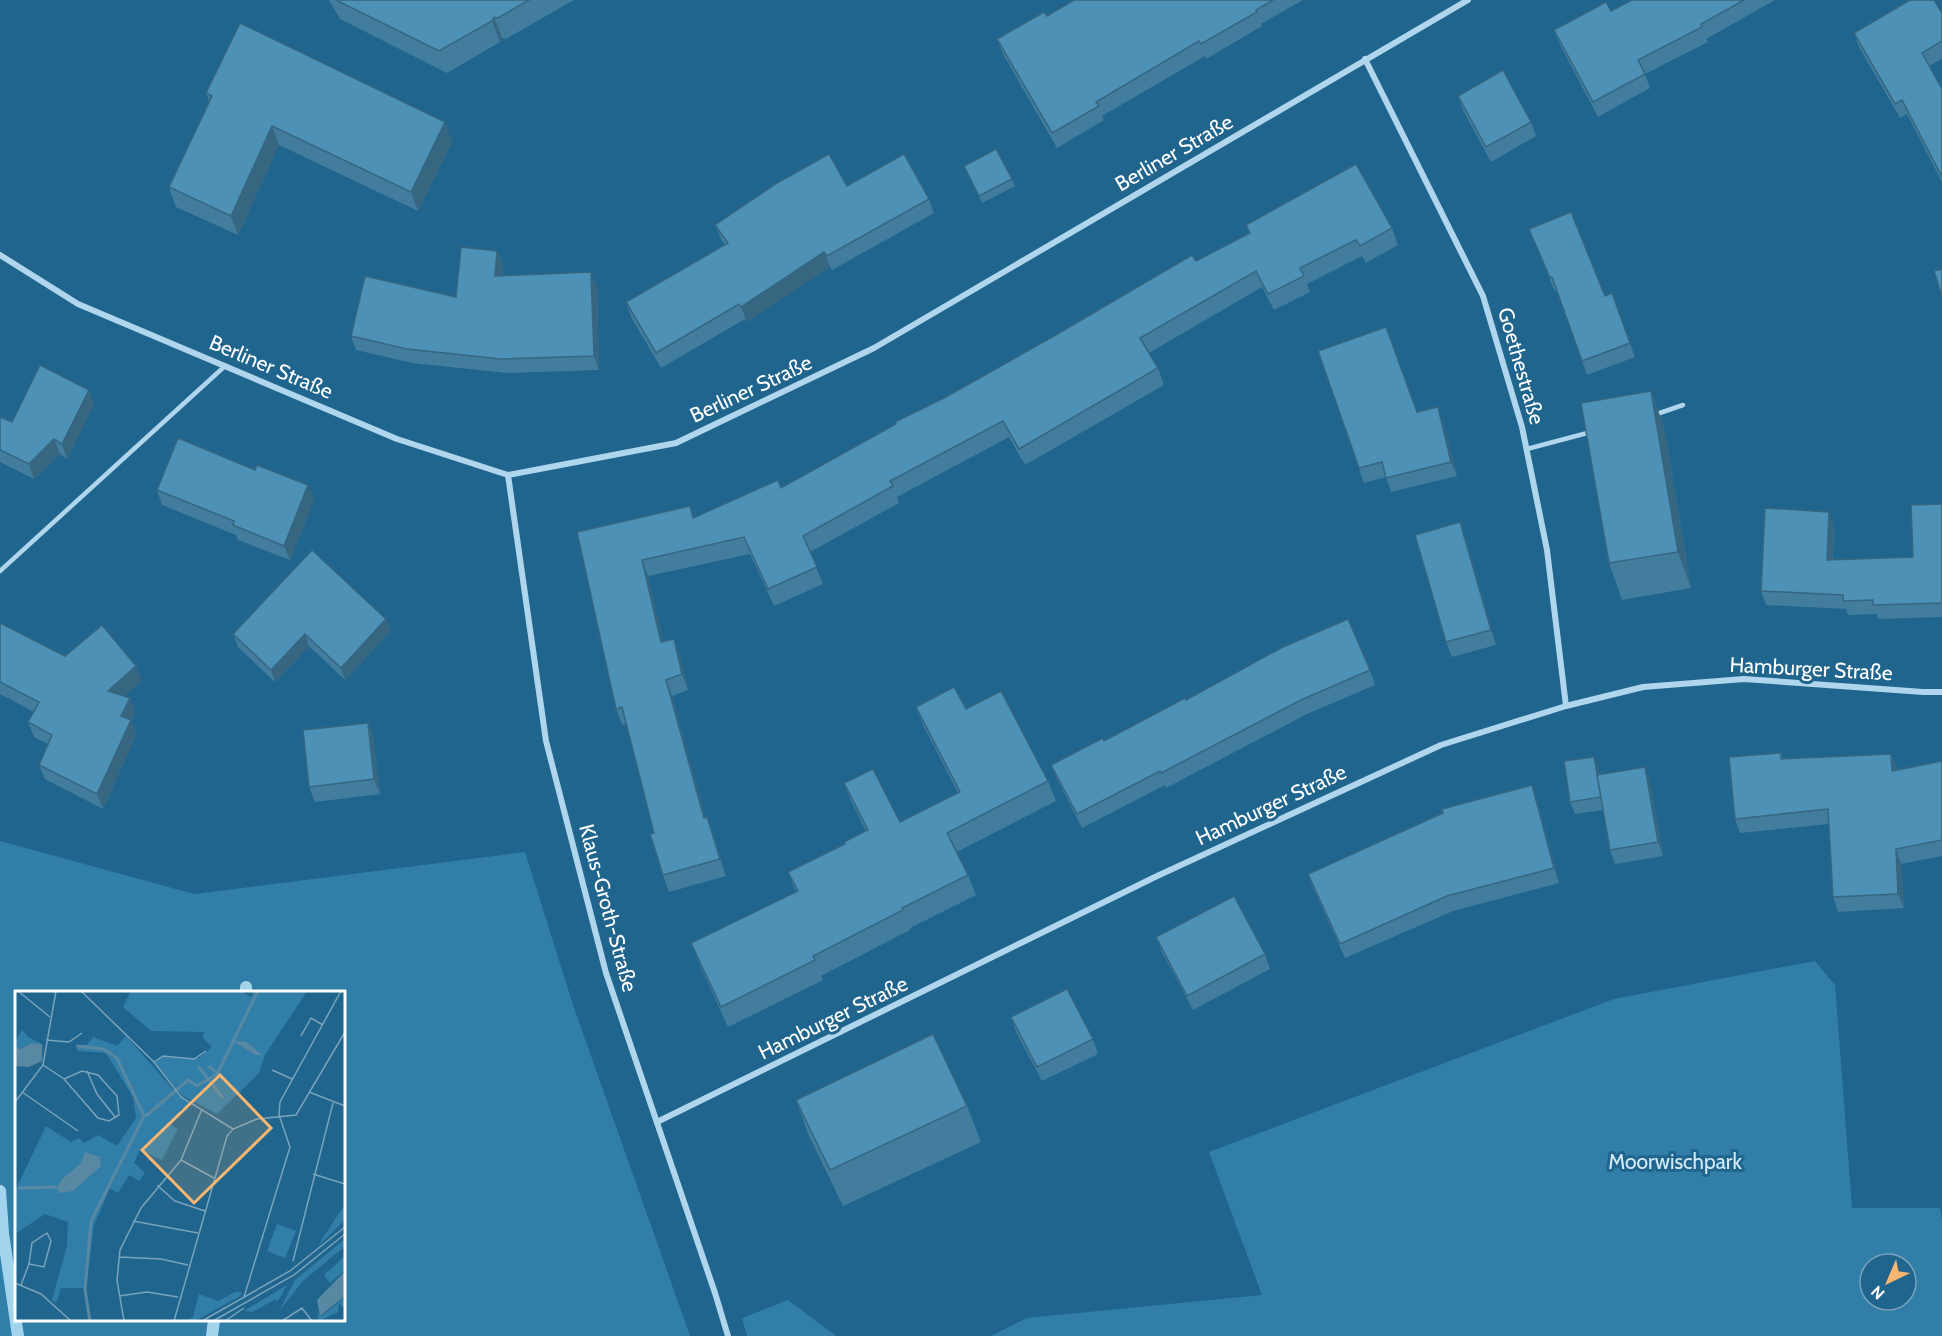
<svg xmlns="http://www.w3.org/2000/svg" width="1942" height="1336" viewBox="0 0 1942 1336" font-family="Cabin,sans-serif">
<rect width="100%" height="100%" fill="#20658d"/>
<g fill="#317fa9" fill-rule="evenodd">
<path d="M0 841 194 894 525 852 573 1005 690 1336H0ZM344 992V1320H16V992Z"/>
<path d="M1815 961 1835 985 1852 1208H1940L1942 1219V1336H991L1027 1318 1262 1295 1209 1152 1614 999ZM1870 1264H1906V1300H1870Z"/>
<path d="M788 1300 836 1336H747L742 1318Z"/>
</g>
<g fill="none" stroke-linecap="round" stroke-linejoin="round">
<g stroke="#a2d4ed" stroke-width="12">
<path d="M246 992V987"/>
<path d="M0 1191 3 1233 18 1336"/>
<path d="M212 1336 214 1320"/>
</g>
<g stroke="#afd6ec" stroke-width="4.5">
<path d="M1654 415 1683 405"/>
<path d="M1527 449 1591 432"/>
<path d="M0 571 225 366"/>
</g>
<g stroke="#afd6ec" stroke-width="6">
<path d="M1365 59 1483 296 1522 427 1547 550 1566 706"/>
<path d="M0 255 78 304 397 439 508 475 676 443 874 348 1468 0"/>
<path d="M508 475 546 741 606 973 715 1293 728 1336"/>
<path d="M657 1122 1155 877 1441 745 1566 706 1643 687 1744 679 1923 692H1942"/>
</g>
</g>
<g fill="#427d9d">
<path d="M329 0H574L506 39 502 38 500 42 447 73 340 19Z"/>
<path d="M1142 0H1303L1261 24 1262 26 1206 59 1205 56 1102 116 1104 120 1057 148 1003 54 997 39 1047 16Z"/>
<path d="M1632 0H1775L1706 39 1708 42 1645 74 1650 88 1598 117 1560 45 1554 30 1611 11Z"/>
<path d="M1942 13V59L1929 66 1942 89V182L1907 114 1900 118 1859 47 1854 33Z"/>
<path d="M206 93 452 142 418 211 279 145 238 235 176 207 169 187 209 101Z"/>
<path d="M1458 96 1531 122 1536 136 1491 162 1463 110Z"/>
<path d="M964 166 1012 179 1015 186 982 203Z"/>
<path d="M847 186 929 199 934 213 832 270 830 267 747 322 745 319 661 368 631 317 626 302 725 245 721 239 715 225Z"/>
<path d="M1246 225 1392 228 1398 245 1366 263 1362 256 1307 284 1310 292 1274 310 1262 287 1149 353 1158 368 1164 385 1025 465 1009 437 897 497 899 503 810 552 823 584 774 606 750 554 648 576 663 641 680 655 688 690 672 696 705 817H707L713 833 726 876 669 892 663 875 654 833 626 724 622 725 616 709 577 532 690 506 694 517 781 488 944 398 1249 233Z"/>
<path d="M1529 229 1605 296 1612 293 1635 357 1587 375 1557 291 1555 292Z"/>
<path d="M497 251 503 266 502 275 597 287 599 370 507 373 412 363 356 350 351 336 456 297Z"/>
<path d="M1318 351 1417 412 1443 422 1457 476 1391 492 1386 477 1364 483Z"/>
<path d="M1651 391 1664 427 1691 588 1622 600 1609 563Z"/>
<path d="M94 404 67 459 60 454 34 479 0 462V417L12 422Z"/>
<path d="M157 490 314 500 290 560 238 540 236 535 162 505Z"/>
<path d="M1942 504V617L1878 619 1877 614 1848 615 1846 609 1766 605 1761 591 1834 526 1833 560 1913 557Z"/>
<path d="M1465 537 1496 645 1452 657 1446 642Z"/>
<path d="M386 619 391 631 345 680 309 646 275 682 238 647 233 634Z"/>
<path d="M0 623 65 656 142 681 124 696 135 713 131 721 136 735 103 809 45 779 39 765 48 744 34 737 28 722 34 712 0 694Z"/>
<path d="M1370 670 1375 685 1307 714 1166 788 1165 785 1082 828 1057 779 1051 765 1104 741 1186 700Z"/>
<path d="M916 707 966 709 1048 781 1056 801 957 852 968 875 976 895 910 928V930L821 976 823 980 728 1027 699 963 691 943 796 892 788 872 845 844 866 831 852 803 844 783 900 822 958 793 924 727Z"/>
<path d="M368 723 373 737 380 794 315 802 309 787Z"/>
<path d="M1781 753 1783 759 1891 754 1897 770 1942 761V856L1901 864 1904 908 1838 912 1833 897 1829 824 1740 833 1735 819Z"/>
<path d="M1594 757 1599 774 1650 781 1663 856 1615 864 1610 850 1603 810 1575 814 1570 802Z"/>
<path d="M1532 785 1537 800 1559 883 1453 911 1345 958 1313 888 1308 874Z"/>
<path d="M1156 937 1265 954 1270 969 1193 1010 1162 952Z"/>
<path d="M1011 1017 1093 1039 1098 1054 1042 1081 1016 1032Z"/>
<path d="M796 1100 967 1106 981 1142 843 1206 809 1136Z"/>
</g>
<g fill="#366680">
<path d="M494 17 502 38 500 42 492 21Z"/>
<path d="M445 122 452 142 418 211 411 192Z"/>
<path d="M272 126 279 145 238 235 231 216Z"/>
<path d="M497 251 503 266 500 290 495 276Z"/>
<path d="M824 252 830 267 747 322 741 307Z"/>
<path d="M591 272 597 287 599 370 594 356Z"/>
<path d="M89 390 94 404 67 459 62 444Z"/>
<path d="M1651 391 1664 427 1691 588 1678 552Z"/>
<path d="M1438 407 1443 422 1457 476 1451 462Z"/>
<path d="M54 439 60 454 34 479 29 464Z"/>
<path d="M308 485 314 500 290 560 284 546Z"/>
<path d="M1829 512 1834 526 1832 574 1827 560Z"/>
<path d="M1460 522 1465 537 1496 645 1491 630Z"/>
<path d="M642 560 648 576 667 658 661 642Z"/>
<path d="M386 619 391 631 345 680 341 668Z"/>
<path d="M305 634 309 646 275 682 271 670Z"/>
<path d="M674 639 680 655 688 690 682 674Z"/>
<path d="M136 666 142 681 114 706 108 691Z"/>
<path d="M666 680 672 696 710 834 704 818Z"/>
<path d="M130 698 135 713 131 721 136 735 103 809 97 794 121 716Z"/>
<path d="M368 723 373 737 380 794 374 779Z"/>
<path d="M1891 754 1896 768 1897 785 1892 771Z"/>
<path d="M1594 757 1599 769 1606 809 1601 797Z"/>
<path d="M1645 767 1650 781 1663 856 1658 842Z"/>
<path d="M1532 785 1537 800 1559 883 1554 868Z"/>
<path d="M707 817 713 833 726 876 720 859Z"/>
<path d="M1896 849 1901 864 1904 908 1898 894Z"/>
</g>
<g fill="#4d91b7" stroke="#366680" stroke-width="1.5">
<path d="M336 0H529L498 18 494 17 492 21 439 51Z"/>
<path d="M1074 0H1273L1256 10 1257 12 1201 44 1199 41 1096 102 1099 106 1052 133 997 39 1044 12 1047 16Z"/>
<path d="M1632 0H1744L1701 24 1702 27 1638 60 1645 74 1593 102 1554 30 1606 2 1611 11Z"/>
<path d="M1910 0H1934L1942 13V41L1922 53 1942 89V177L1902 100 1895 104 1854 33Z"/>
<path d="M240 23 445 122 411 192 272 126 231 216 169 187 212 96 206 93Z"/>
<path d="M1503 70 1531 122 1486 147 1458 96Z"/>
<path d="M996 149 1012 179 979 196 964 166Z"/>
<path d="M829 154 847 186 904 154 929 199 827 256 824 252 741 307 739 304 656 353 626 302 728 243 715 225 777 183Z"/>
<path d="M1356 164 1392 228 1360 246 1356 240 1300 268 1304 276 1268 294 1256 271 1140 338 1158 368 1019 449 1003 421 890 481 893 486 803 536 817 567 768 589 744 537 642 560 661 642 674 639 682 674 666 680 704 818 707 817 720 859 663 875 650 834 654 833 622 707 616 709 577 532 690 506 693 518 778 480 781 488 896 424 895 422 944 398 1054 336 1192 255 1196 261 1250 233 1246 225Z"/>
<path d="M1571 212 1605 296 1612 293 1630 343 1582 361 1552 277 1550 278 1529 229Z"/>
<path d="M461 247 497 251 495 276 591 272 594 356 501 359 407 349 351 336 365 276 456 297Z"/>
<path d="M1942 269V296L1934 271Z"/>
<path d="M1386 327 1417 412 1438 407 1451 462 1386 478 1382 462 1359 468 1318 351Z"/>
<path d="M40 365 89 390 62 444 54 439 29 464 0 450V417L12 422Z"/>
<path d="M1651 391 1678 552 1609 563 1581 403Z"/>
<path d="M178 438 255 470 257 465 308 485 284 546 233 525 234 521 157 490Z"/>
<path d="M1942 504V603L1873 605V600L1843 601V595L1761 591 1765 508 1829 512 1827 560 1913 557 1911 505Z"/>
<path d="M1460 522 1491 630 1446 642 1415 535Z"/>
<path d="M312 550 386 619 341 668 305 634 271 670 233 634Z"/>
<path d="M1348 619 1370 670 1301 700 1161 773 1160 771 1077 814 1051 765 1103 738 1104 741 1185 698 1186 700 1283 647Z"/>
<path d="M0 623 65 656 102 625 136 666 108 691 130 698 121 716 131 720 97 794 39 765 52 735 28 722 39 702 0 682Z"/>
<path d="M954 687 966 709 1001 691 1048 781 947 833 968 875 902 908 903 910 813 956 815 960 721 1007 691 943 798 891 788 872 845 844 844 842 868 830 844 783 873 769 900 822 960 792 916 707Z"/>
<path d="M368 723 374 779 309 787 303 730Z"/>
<path d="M1781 753V759L1891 754 1892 771 1942 761V840L1896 849 1898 894 1833 897 1828 809 1735 819 1729 757Z"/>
<path d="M1594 757 1601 797 1570 802 1564 761Z"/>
<path d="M1645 767 1658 842 1610 850 1597 775Z"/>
<path d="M1532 785 1554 868 1447 896 1340 944 1308 874 1443 813 1442 809Z"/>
<path d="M1234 896 1265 954 1187 996 1156 937Z"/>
<path d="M1067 989 1093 1039 1037 1067 1011 1017Z"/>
<path d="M933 1034 967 1106 830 1170 796 1100Z"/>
</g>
<g text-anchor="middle" stroke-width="6" stroke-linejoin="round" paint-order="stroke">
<g font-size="21" fill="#fff" stroke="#20658d">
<text transform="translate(1174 153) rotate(-30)" y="7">Berliner Straße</text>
<text transform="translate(1521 366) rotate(74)" y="7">Goethestraße</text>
<text transform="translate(271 367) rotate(23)" y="7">Berliner Straße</text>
<text transform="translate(751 389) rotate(-25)" y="7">Berliner Straße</text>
<text transform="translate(1811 669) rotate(3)" y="7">Hamburger Straße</text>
<text transform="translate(1271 805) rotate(-25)" y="7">Hamburger Straße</text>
<text transform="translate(608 908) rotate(75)" y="7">Klaus-Groth-Straße</text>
<text transform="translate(833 1018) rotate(-26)" y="7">Hamburger Straße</text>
</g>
<g font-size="21" fill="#d4ecf9" stroke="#20658d">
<text x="1675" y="1169">Moorwischpark</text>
</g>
</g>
<g transform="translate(15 991)">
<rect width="330" height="330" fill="#20658d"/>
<path d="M116 0H226L236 6 239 0H292L250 64 244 82 202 123 166 104 140 71 147 66 184 67 197 56 188 47 189 41 136 40 108 16ZM7 39 13 46 27 53 17 52 4 58 0 51ZM111 45 163 104 176 113 166 118 156 134 163 138 147 169 125 159 119 172 130 182 124 190 114 184 103 202 95 197 79 234 71 297H46L41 312 37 309 52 255 53 231 30 223 0 243V200L31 135 56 151 64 147 69 152 83 144 102 155 121 127 118 106 91 62 62 60 61 54H72L78 46 102 55ZM330 214V229L303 255 322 225ZM262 233 281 240 270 267 252 260ZM330 248V255L288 290 264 320 280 289ZM330 265V279L315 292 309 284ZM272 294 263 310 259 309 237 321 229 320ZM220 301H227L225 305 180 330H173L178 326 184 303 203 310ZM330 306V319L324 312 323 321 304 330 302 320 305 325 309 323Z" fill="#317fa9"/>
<path d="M218 50 232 51 247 64H240ZM17 52 27 53V70L14 76 0 75V54L5 58ZM70 161 85 166 86 175 58 200 44 202 42 196 48 187 66 172ZM330 280V305L305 325 302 309Z" fill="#5988a2"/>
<path fill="none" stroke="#5988a2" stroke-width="3" d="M62 55 88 58 102 67 129 125 76 230 70 299 75 330M183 75 208 107M194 75 222 100M131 125 173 89 182 95 202 83 243 0M3 197 42 196"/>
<path fill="none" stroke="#79a3bb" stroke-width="1.5" d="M3 0 35 26M66 0 139 71 166 106 218 138M287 42 286 45 296 27 308 34M31 49 54 51 67 42M139 71 148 65 179 68 191 60M28 74 49 88 83 127 94 130 104 124 102 105 83 84 67 80 49 88M257 79 277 88M72 80 82 103 101 127M7 101 63 140M294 101 330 115M0 111 28 74 41 0M166 169 199 187M298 183 330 193M142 194 160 210 190 220M118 230 183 242M32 242 36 250 29 276 14 273 17 252ZM104 266 146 268 173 274M278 270 318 112M0 292 26 303 56 330M6 294 14 273M104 305 132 301 163 306M229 306 275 156 264 124 265 111 326 0M109 330 102 289 105 259 126 217 166 169 187 118M159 330 212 145 218 138 242 128 281 124 330 41M187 330 275 280 330 236M198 330 279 284 330 243M210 330 229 317M267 330 287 317 297 330"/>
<path fill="#f9b670" fill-opacity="0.15" stroke="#f9b670" stroke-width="3" d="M205 84 256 137 179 212 127 159Z"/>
<rect width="330" height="330" fill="none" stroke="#fff" stroke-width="3"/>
</g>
<g transform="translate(1888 1282) rotate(224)"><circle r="28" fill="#20658d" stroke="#79a3bb" stroke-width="1.5"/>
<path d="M0-4.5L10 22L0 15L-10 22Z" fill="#f9b670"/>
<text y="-9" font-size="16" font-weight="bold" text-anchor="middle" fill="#ffffff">N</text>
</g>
</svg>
